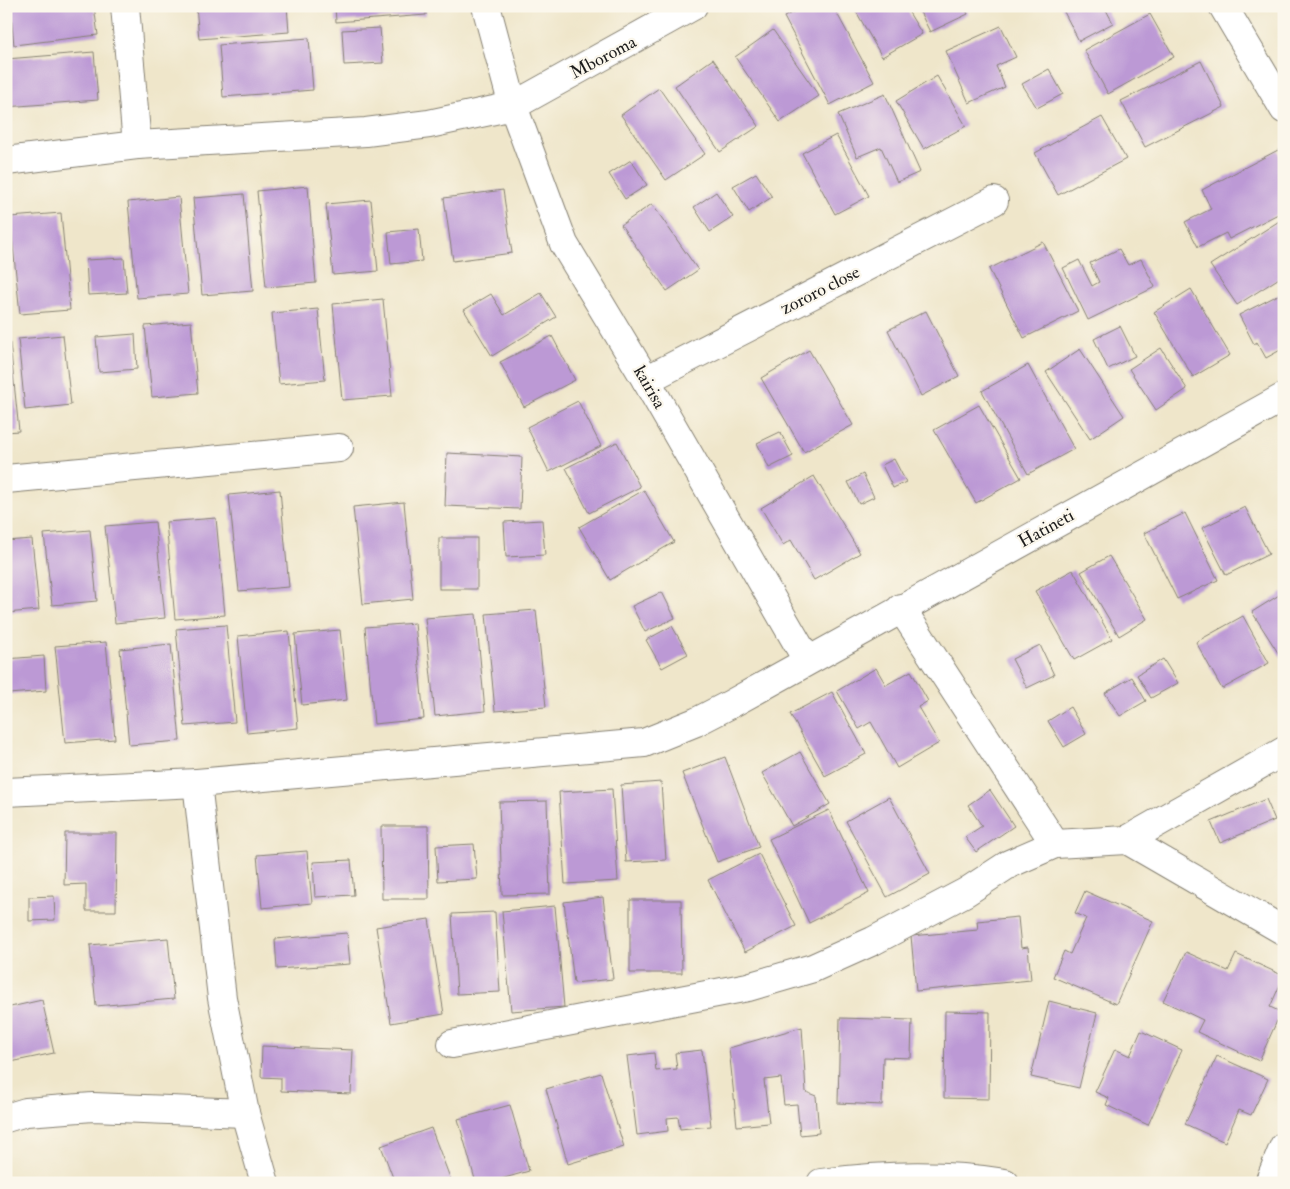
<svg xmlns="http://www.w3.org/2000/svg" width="1290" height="1189" viewBox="0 0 1290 1189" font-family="'IM FELL Double Pica',serif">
<rect width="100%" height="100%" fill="#fbf7ec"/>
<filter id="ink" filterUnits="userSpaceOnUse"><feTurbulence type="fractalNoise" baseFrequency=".02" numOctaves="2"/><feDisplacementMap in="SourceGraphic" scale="10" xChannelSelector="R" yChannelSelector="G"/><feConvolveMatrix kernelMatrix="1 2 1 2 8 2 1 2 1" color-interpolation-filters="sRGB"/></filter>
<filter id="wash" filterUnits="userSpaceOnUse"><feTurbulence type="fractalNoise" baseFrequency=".0096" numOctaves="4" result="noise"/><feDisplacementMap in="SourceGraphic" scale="20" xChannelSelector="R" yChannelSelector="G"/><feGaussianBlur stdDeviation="1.12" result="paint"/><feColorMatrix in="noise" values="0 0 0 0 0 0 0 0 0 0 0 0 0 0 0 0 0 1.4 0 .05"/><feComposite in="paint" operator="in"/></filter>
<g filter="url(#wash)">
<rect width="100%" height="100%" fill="#efe6ca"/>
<g id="blocks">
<g fill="#bc99d5">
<path d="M10 6H94L98 35 14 45Z"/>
<path d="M196 6H287L289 32 199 39Z"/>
<path d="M335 6H426V15L336 22Z"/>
<path d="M804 6H833L874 82 830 105 784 17Z"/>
<path d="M853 6H905L922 34 882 57Z"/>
<path d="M917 6H964L968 14 930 32Z"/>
<path d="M1061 6H1104L1113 23 1079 41Z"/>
<path d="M1150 14 1174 57 1108 94 1084 50Z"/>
<path d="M1001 26 1016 57 996 66 1005 87 969 103 946 51Z"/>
<path d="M380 28 383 63 344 65 342 30Z"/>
<path d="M773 30 819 96 780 122 735 57Z"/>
<path d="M309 38 313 90 223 97 219 45Z"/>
<path d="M94 52 98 100 6 107V59Z"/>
<path d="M713 59 759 126 720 152 675 86Z"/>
<path d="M1201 61 1224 107 1145 147 1121 101Z"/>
<path d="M1049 69 1063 94 1037 108 1022 84Z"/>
<path d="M937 76 966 126 924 149 896 101Z"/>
<path d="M659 88 705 154 666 180 621 115Z"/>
<path d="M885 94 920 172 897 182 881 147 857 157 838 114Z"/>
<path d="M1102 117 1126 159 1058 195 1035 153Z"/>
<path d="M836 135 869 196 835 214 802 153Z"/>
<path d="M1278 150 1284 162V211L1229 239 1226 233 1198 247 1185 222 1211 209 1202 190Z"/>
<path d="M631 160 647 185 625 199 609 174Z"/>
<path d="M756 173 772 197 749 212 733 186Z"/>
<path d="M308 186 316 283 266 287 257 191Z"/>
<path d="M503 190 512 253 453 261 444 198Z"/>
<path d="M716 192 733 217 710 232 694 207Z"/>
<path d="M244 194 253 291 202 295 193 198Z"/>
<path d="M179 197 188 294 137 298 128 202Z"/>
<path d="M371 200 378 271 333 275 326 204Z"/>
<path d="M652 204 698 270 667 291 621 225Z"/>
<path d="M61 213 70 310 20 314 10 217Z"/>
<path d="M1284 218V275L1237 305 1210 265Z"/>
<path d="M419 229 422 261 391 264 388 232Z"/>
<path d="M1043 242 1078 311 1024 338 989 269Z"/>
<path d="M1119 249 1128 265 1141 259 1155 287 1088 320 1063 268 1079 260 1092 286 1099 282 1090 263Z"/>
<path d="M124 258 127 293 88 295 86 260Z"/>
<path d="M1191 289 1230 355 1193 377 1154 312Z"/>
<path d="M1284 292V348L1266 358 1257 342 1254 344 1239 315Z"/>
<path d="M541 293 556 317 492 356 464 310 491 294 504 315Z"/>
<path d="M383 299 392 396 342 400 333 304Z"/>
<path d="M318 309 325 380 279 384 272 313Z"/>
<path d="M926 311 959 376 921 396 888 330Z"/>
<path d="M191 322 198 393 152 397 145 326Z"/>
<path d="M1120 326 1135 356 1108 369 1094 339Z"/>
<path d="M9 334 19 431 6 432V335Z"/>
<path d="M135 334 137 369 99 372 96 337Z"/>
<path d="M63 335 71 405 25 410 18 339Z"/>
<path d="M552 336 575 380 524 407 500 362Z"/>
<path d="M1161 348 1187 389 1156 410 1129 369Z"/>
<path d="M1080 349 1124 416 1090 439 1046 372Z"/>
<path d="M809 350 853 425 804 452 761 378Z"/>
<path d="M1028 365 1074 449 1028 474 982 391Z"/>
<path d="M578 401 601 446 549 472 527 427Z"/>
<path d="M979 405 1021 478 976 503 934 430Z"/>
<path d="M780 432 793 456 769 468 757 443Z"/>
<path d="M617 442 640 487 589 513 566 468Z"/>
<path d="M447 453 522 457 520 509 445 506Z"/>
<path d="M894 459 906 482 893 488 882 465Z"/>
<path d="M863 474 874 497 859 504 848 482Z"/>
<path d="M814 476 860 553 814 580 791 540 783 545 761 508Z"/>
<path d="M280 490 289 587 239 591 229 495Z"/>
<path d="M644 490 674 542 610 580 579 527Z"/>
<path d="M404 502 413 599 363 604 353 507Z"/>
<path d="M1245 507 1269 554 1226 575 1202 528Z"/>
<path d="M1185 513 1218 580 1177 599 1144 533Z"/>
<path d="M216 518 225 615 175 619 166 522Z"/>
<path d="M542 520 545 555 506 557 504 522Z"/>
<path d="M155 522 165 618 115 623 105 526Z"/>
<path d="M90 530 97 601 52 605 44 534Z"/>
<rect x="439" y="538" width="38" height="51"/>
<path d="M32 539 39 610 6 613V541Z"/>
<path d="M1109 556 1147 619 1119 636 1081 572Z"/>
<path d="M1073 570 1112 639 1074 660 1035 591Z"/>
<path d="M662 592 675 618 645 632 632 606Z"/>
<path d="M1284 592V662L1252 612Z"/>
<path d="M536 610 546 707 495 711 486 614Z"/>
<path d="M476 614 485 711 435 716 425 618Z"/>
<path d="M1243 616 1269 663 1222 689 1196 642Z"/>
<path d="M415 623 424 719 374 724 365 627Z"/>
<path d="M226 625 235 722 185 726 176 629Z"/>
<path d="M672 626 688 654 662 668 646 640Z"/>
<path d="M340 630 347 700 302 705 295 634Z"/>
<path d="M289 631 298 728 247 733 238 636Z"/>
<path d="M106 642 115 739 65 743 55 646Z"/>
<path d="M171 644 180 741 129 745 120 649Z"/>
<path d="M1040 645 1054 675 1027 688 1012 659Z"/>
<path d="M44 656 46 691 8 694 6 659Z"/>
<path d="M1163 659 1178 683 1151 698 1137 675Z"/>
<path d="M876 668 886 685 911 671 928 701 918 707 939 743 897 768 871 722 859 729 837 691Z"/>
<path d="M1132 677 1146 701 1120 716 1105 693Z"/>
<path d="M832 692 866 754 825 776 790 714Z"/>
<path d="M1070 707 1086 734 1064 747 1048 721Z"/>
<path d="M800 752 830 804 792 826 762 773Z"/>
<path d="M725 757 759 847 717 862 682 773Z"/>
<path d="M661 782 666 860 626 862 621 785Z"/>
<path d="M612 789 618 881 565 884 559 792Z"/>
<path d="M990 790 1014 826 976 852 965 837 982 826 968 805Z"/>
<path d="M889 797 930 874 887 897 846 821Z"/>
<path d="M1266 799 1275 820 1220 843 1211 822Z"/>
<path d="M547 801 550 894 502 895 499 802Z"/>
<path d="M829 810 869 893 809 923 769 839Z"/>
<path d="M381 826H428L429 899H382Z"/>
<path d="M65 833H117L116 911H86V884L64 885Z"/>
<path d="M474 844 477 879 438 881 436 846Z"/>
<path d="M307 851 312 903 262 908 257 855Z"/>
<path d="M759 854 796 926 745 952 708 880Z"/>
<path d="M351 860 354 895 315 897 313 862Z"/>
<path d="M1085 891 1153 921 1116 1004 1053 977 1064 951 1070 954 1086 918 1075 913Z"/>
<path d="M54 896 55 920 29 921V897Z"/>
<path d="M603 897 613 979 574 983 564 902Z"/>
<path d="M630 900H681L682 973H630Z"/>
<path d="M555 906 564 1007 511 1011 502 911Z"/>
<path d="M495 912 500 992 457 994 452 914Z"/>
<path d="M1018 917 1021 948 1028 947 1031 980 916 991 911 936 978 930 977 921Z"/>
<path d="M429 919 444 1014 391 1023 376 927Z"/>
<path d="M347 933 350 964 277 969 275 939Z"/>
<path d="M168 938 174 999 96 1006 90 945Z"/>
<path d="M1186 952 1228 971 1236 954 1284 976 1270 1007 1281 1012 1259 1061 1197 1032 1203 1020 1163 1001Z"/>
<path d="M42 1000 54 1053 6 1063V1008Z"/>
<path d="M1049 1001 1097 1013 1079 1088 1031 1077Z"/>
<path d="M945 1011 990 1012 989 1099 944 1098Z"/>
<path d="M840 1018 912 1020 911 1058 883 1057 882 1105 838 1103Z"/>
<path d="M802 1027 806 1092 816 1096 819 1133 800 1135 797 1104 784 1105 781 1078 764 1080 769 1123 737 1126 729 1048Z"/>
<path d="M1141 1031 1182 1050 1148 1125 1106 1105 1109 1098 1095 1092 1115 1049 1130 1056Z"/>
<path d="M262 1046 353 1050 351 1094 281 1091V1078L261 1077Z"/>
<path d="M702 1050 711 1126 680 1129 678 1117 667 1118 668 1131 637 1135 627 1056 654 1053 656 1071 677 1069 675 1053Z"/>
<path d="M1217 1056 1268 1079 1251 1115 1239 1110 1225 1142 1185 1124Z"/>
<path d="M601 1073 624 1147 568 1164 546 1089Z"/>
<path d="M510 1105 529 1171 487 1183H476L458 1119Z"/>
<path d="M431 1128 452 1183H395L381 1146Z"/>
</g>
</g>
</g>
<g filter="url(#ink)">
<use href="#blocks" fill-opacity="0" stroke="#868173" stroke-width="1"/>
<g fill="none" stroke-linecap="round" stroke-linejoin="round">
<defs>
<g id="minor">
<path d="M125 6 137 145"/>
<path d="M486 6 513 106 564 244 646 380 807 660"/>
<path d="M1223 6 1284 109"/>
<path d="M6 161 137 145 366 132 429 124 513 106 693 6"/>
<path d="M646 380 994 201"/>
<path d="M6 479 339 448"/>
<path d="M901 608 1055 844"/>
<path d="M197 783 222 998 245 1113 265 1183"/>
<path d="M6 792 197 783 644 743 696 722 729 705 1284 397"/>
<path d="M1127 840 1284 751"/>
<path d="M452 1044 748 987 813 968 873 941 966 892 1009 864 1055 844 1127 840 1284 931"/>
<path d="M6 1118 26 1112 93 1107 245 1113"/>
<path d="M821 1183C881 1175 944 1173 1005 1183"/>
<path d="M1269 1183 1284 1146"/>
</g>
</defs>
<use href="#minor" stroke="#868173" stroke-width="30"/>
<use href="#minor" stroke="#fff" stroke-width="28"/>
</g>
</g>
<g text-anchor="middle" stroke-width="4.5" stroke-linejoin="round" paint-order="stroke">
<g font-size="18" fill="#1c1c1c" stroke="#fbf7ec">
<text transform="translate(603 57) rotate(-28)" y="6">Mboroma</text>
<text transform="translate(820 290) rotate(-27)" y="6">zororo close</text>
<text transform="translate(650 387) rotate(60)" y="6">kairisa</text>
<text transform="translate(1046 528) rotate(-29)" y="6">Hatineti</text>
</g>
</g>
<rect width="1290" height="1189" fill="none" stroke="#fbf7ec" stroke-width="25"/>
</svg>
